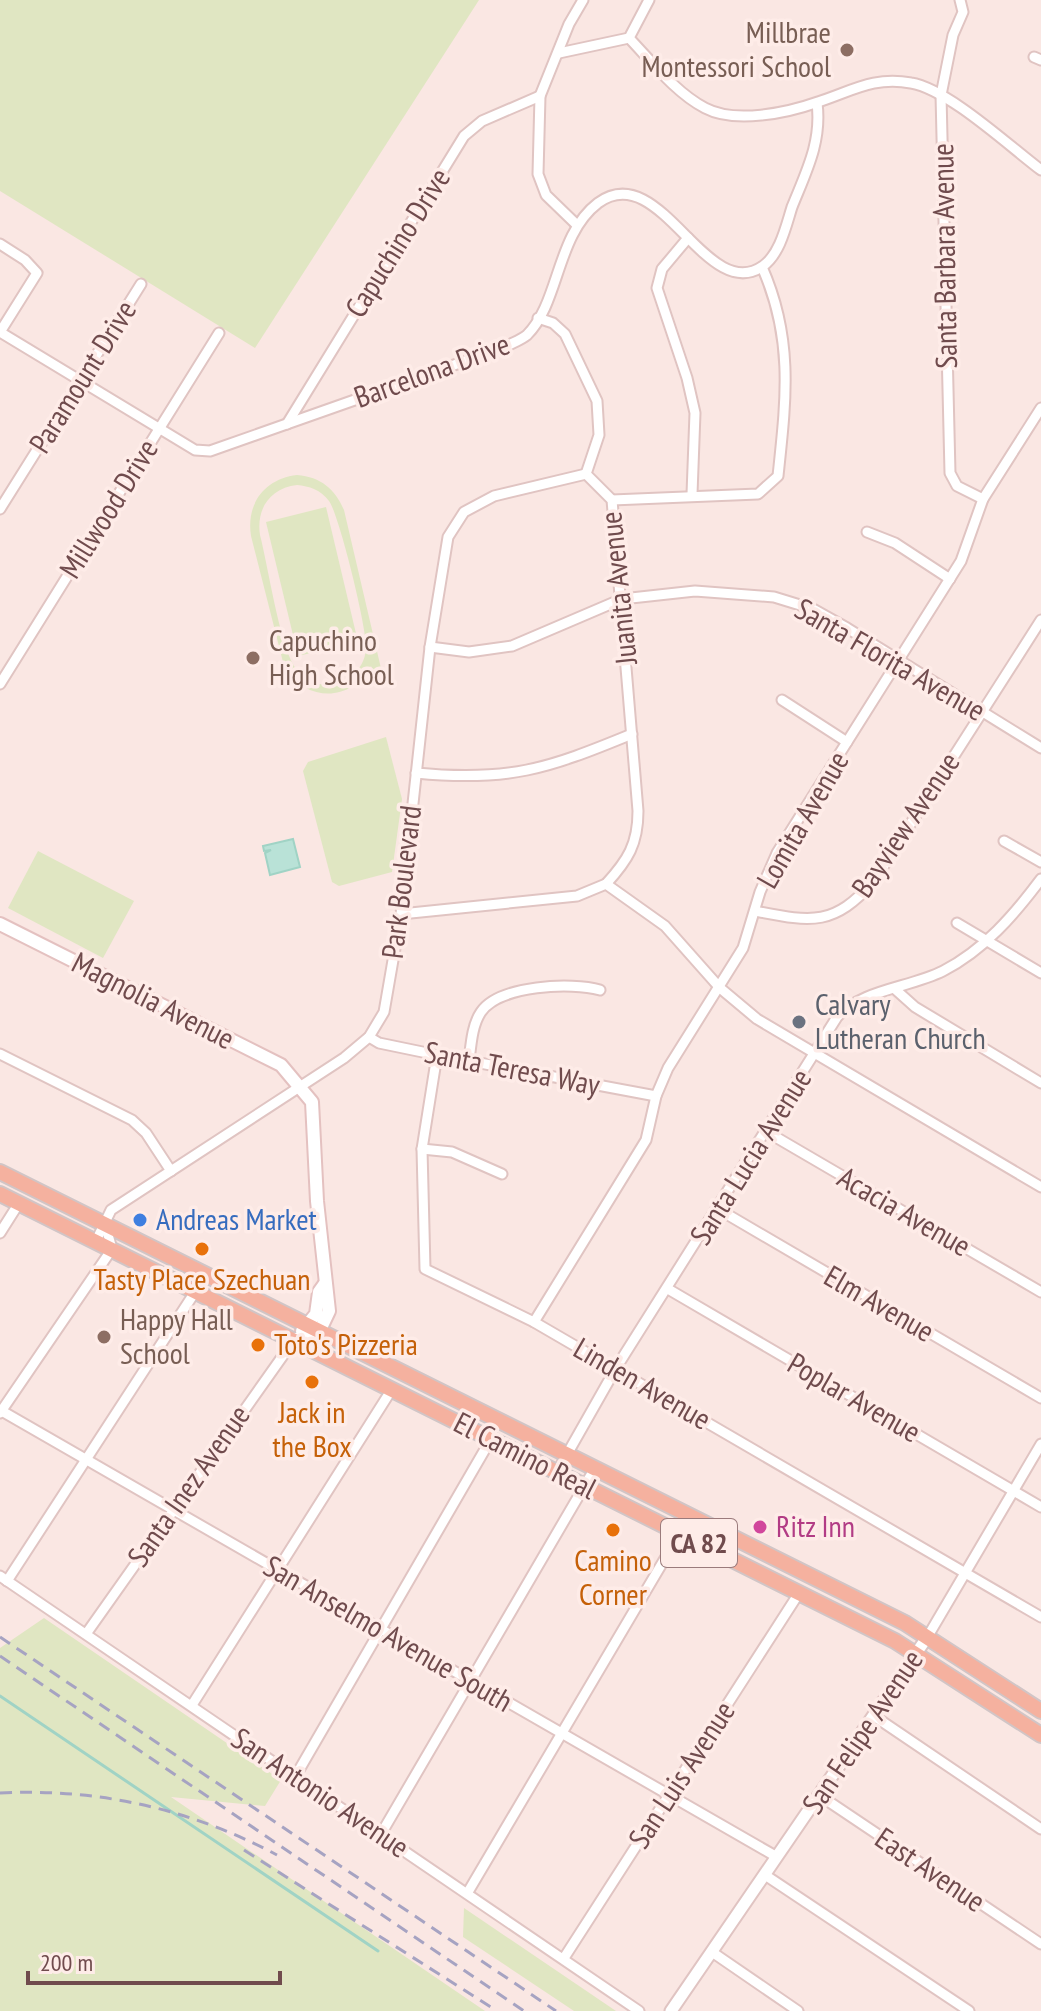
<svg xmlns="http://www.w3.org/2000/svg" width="1041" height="2011" viewBox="0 0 1041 2011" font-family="'PT Sans Narrow',sans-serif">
<rect width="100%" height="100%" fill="#fae7e3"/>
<g fill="#e0e6c2" fill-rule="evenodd">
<path d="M0 0H479L255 348 0 191Z"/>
<path d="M297 475C321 477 335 489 344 510L383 677 375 679 371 666C351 702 309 702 285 670L251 536C246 504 264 479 297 475ZM297 485C309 486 321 490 329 501 339 514 368 632 366 649 363 686 312 698 294 666 279 641 268 566 260 535 256 509 270 488 297 485Z"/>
<path d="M326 507 358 642 298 656 266 522Z"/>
<path d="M386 737 402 799 392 872 339 886 332 882 303 771 308 762Z"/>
<path d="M38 851 134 901 103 958 8 908Z"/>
<path d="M44 1618 281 1780 265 1806 171 1797 485 2011H0V1648Z"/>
<path d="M464 1908 616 2011H574L463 1937Z"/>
</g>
<path fill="#b9e2d7" stroke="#a0d3c5" stroke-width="2" d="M293 839 300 867 270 875 265 853 271 850 264 851 263 846Z"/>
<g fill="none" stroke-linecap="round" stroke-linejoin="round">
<path stroke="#a0d3c5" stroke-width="3" d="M0 1696 378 1951"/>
<defs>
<g id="minor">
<path d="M960 0 963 12 953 35 941 95 950 473 957 486 983 499"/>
<path d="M629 38C651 61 676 93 705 108 735 124 787 113 818 102 852 91 874 76 911 83 948 89 1009 146 1041 170"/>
<path d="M559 53 629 38 649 0"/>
<path d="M1034 57 1041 60"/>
<path d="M577 225 546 195 538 174 540 96 569 24 583 0"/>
<path d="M688 238 662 269 657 288 687 378 695 413 692 494"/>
<path d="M0 244 25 260 37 273 0 332"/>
<path d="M538 318 553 323 565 334 597 401 599 435 586 474 612 500 638 811C638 844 628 860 606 884"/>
<path d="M0 332 195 450 210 451 505 347C512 343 521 340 527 335 560 302 556 235 598 203 660 157 706 306 763 266 780 254 786 226 792 207 806 172 822 142 817 103"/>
<path d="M287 424 464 136 482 121 540 96"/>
<path d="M612 500 758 494 778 476C786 400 794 339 762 267"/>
<path d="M0 509 141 284"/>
<path d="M867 532 895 543 950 579"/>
<path d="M430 647 469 652 512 646 622 599 695 591 774 597 813 609 847 628 1041 748"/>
<path d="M0 684 219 333"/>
<path d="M782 700 847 742"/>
<path d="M416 773C509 782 547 769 632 734"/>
<path d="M1004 841 1041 862"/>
<path d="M755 911C812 922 833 927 874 881L1041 620"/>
<path d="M401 914 577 896 606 884 665 926 720 988 757 1019 1041 1187"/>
<path d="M957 923 1041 973"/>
<path d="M896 990 915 1007 1041 1083"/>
<path d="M369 1037 379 1043 437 1055 656 1096"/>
<path d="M0 1054 132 1120 146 1133 171 1171"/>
<path d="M437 1055 422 1149 425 1269 534 1322 1041 1617"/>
<path d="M469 1061C471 1045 472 1025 481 1012 499 985 572 982 600 990"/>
<path d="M767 1132 1041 1292"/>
<path d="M422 1149 452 1152 502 1174"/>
<path d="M718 1209 1041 1398"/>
<path d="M0 1233 19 1203"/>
<path d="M96 1241 111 1210 344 1058 369 1037 384 1012 401 914 430 647 448 537 464 512 494 496 586 474"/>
<path d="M668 1289 1041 1507"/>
<path d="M534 1322 646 1140 656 1096 668 1068 743 948 760 892 777 853 961 561 983 499 1041 408"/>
<path d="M0 1410 777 1857"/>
<path d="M0 1413 112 1249 105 1224"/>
<path d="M557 1472 616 1368 837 1017C863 989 909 988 943 971 984 950 1014 915 1041 879"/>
<path d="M0 1576 639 2011"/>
<path d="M7 1581 195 1292"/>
<path d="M86 1634 294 1340"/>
<path d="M928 1636 1041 1444"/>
<path d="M192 1705 392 1389"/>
<path d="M874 1716 1041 1829"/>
<path d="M295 1777 491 1439"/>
<path d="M819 1795 1041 1944"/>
<path d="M381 1834 595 1468"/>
<path d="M765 1875 969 2011"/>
<path d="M468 1892 680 1533"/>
<path d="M712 1952 798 2011"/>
<path d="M564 1958 799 1593"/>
</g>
<path id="tertiary" d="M671 2011 928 1636"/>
<g id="secondary">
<path d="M0 924 281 1065 312 1102 317 1201 329 1311 320 1330 294 1340"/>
<path d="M302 1331 316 1314 319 1292 324 1285"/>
</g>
<g id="primary">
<path d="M0 1172 905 1623 1041 1711"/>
<path d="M0 1194 895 1641 1041 1735"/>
</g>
</defs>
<use href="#minor" stroke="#e0c4c2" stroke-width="13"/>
<use href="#tertiary" stroke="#e0c4c2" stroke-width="15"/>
<use href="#secondary" stroke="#e4c1c0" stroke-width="16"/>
<use href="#primary" stroke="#d1c5c6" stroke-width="18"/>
<use href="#minor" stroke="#fff" stroke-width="9"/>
<use href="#tertiary" stroke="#fff" stroke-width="11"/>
<use href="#secondary" stroke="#fff" stroke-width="12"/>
<use href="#primary" stroke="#f5b19f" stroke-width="14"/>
<g stroke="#a6a3c2" stroke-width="3" stroke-dasharray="12 8" stroke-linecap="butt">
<path d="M0 1637 556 2011"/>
<path d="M0 1656 524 2011"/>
<path d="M0 1793C98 1788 191 1809 277 1855"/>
<path d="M244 1850 497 2011"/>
</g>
</g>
<g fill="#8d6e63" stroke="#feece8" stroke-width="3">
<circle cx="847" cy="50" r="8"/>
<circle cx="253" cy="658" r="8"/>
<circle cx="104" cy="1337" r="8"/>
</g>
<circle fill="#6b7280" stroke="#feece8" stroke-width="3" cx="799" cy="1022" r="8"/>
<circle fill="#3f7fe0" stroke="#feece8" stroke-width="3" cx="140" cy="1220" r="8"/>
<g fill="#e8710a" stroke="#feece8" stroke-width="3">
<circle cx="202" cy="1249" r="8"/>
<circle cx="258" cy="1345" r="8"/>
<circle cx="312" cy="1382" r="8"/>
<circle cx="613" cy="1530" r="8"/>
</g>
<circle fill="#d1479c" stroke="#feece8" stroke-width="3" cx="760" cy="1527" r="8"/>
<g text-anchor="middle" stroke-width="7" stroke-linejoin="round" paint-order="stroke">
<rect fill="#feece8" stroke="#9b7b7c" stroke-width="2" x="661" y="1519" width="76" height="48" rx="6"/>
<g font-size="28" font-weight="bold" fill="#704b4d">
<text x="699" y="1553">CA 82</text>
</g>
<g font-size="30" fill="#785e54" stroke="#feece8" text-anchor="start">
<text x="831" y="43" text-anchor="end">Millbrae<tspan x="831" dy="34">Montessori School</tspan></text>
<text x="269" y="651">Capuchino<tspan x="269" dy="34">High School</tspan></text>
<text x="120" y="1330">Happy Hall<tspan x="120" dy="34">School</tspan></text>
</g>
<g font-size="30" fill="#704b4d" stroke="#feece8">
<text transform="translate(398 243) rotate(-58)" y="10">Capuchino Drive</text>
<text transform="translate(945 256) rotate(-91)" y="10">Santa Barbara Avenue</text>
<text transform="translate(432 371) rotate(-20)" y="10">Barcelona Drive</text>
<text transform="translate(83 377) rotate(-58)" y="10">Paramount Drive</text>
<text transform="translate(109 509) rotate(-58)" y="10">Millwood Drive</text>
<text transform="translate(619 588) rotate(-96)" y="10">Juanita Avenue</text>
<text transform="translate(890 660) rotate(30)" y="10">Santa Florita Avenue</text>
<text transform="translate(803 820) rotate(-60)" y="10">Lomita Avenue</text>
<text transform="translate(906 825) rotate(-56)" y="10">Bayview Avenue</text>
<text transform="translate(402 882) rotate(-83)" y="10">Park Boulevard</text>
<text transform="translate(153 1001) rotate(27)" y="10">Magnolia Avenue</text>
<text transform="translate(512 1069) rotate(11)" y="10">Santa Teresa Way</text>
<text transform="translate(751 1157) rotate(-58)" y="10">Santa Lucia Avenue</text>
<text transform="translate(904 1212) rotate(30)" y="10">Acacia Avenue</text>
<text transform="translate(879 1304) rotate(30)" y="10">Elm Avenue</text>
<text transform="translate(642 1384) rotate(30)" y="10">Linden Avenue</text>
<text transform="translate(854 1398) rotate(30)" y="10">Poplar Avenue</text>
<text transform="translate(525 1456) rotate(27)" y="10">El Camino Real</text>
<text transform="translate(189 1486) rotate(-55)" y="10">Santa Inez Avenue</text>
<text transform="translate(388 1634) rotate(30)" y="10">San Anselmo Avenue South</text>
<text transform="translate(863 1732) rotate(-56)" y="10">San Felipe Avenue</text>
<text transform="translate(682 1775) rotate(-57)" y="10">San Luis Avenue</text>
<text transform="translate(320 1793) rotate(34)" y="10">San Antonio Avenue</text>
<text transform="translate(930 1870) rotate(34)" y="10">East Avenue</text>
</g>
<g font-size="30" fill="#5b616d" stroke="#feece8" text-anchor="start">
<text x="815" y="1015">Calvary<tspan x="815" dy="34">Lutheran Church</tspan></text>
</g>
<g font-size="30" fill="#366cbe" stroke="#feece8" text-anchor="start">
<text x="156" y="1230">Andreas Market</text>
</g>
<g font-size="30" fill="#c56008" stroke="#feece8">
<text x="202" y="1290">Tasty Place Szechuan</text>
<text x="274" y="1355" text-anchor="start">Toto's Pizzeria</text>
<text x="312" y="1423">Jack in<tspan x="312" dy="34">the Box</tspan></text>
<text x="613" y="1571">Camino<tspan x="613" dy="34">Corner</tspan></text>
</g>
<g font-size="30" fill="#b23c85" stroke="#feece8" text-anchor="start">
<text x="776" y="1537">Ritz Inn</text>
</g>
</g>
<path d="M28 1971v12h252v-12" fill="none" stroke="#704b4d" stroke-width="4"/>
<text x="40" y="1971" font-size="24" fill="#704b4d" stroke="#feece8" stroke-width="6" paint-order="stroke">200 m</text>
</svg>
